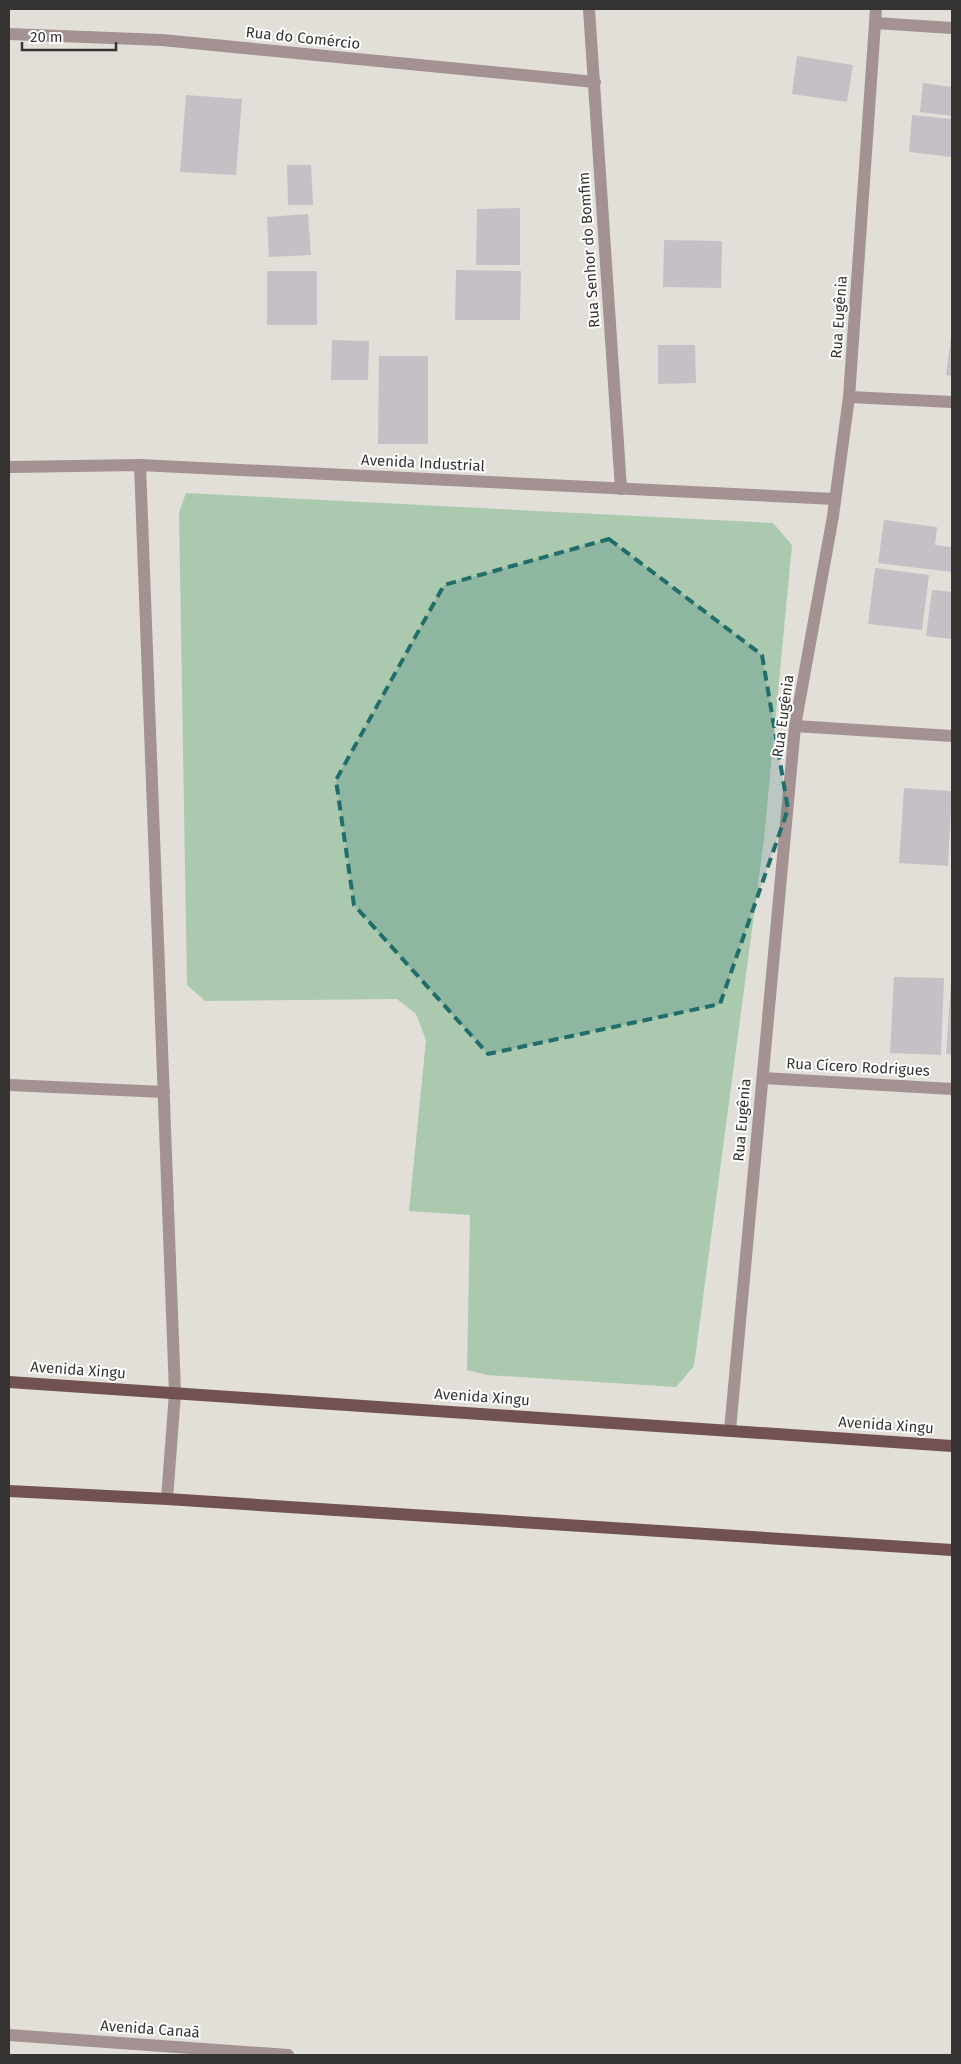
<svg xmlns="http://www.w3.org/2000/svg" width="961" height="2064" viewBox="0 0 961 2064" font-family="'Fira Sans',sans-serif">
<rect width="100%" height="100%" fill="#e1dfd8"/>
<path fill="#abc9af" d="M186 493 773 523 792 545 764 839 694 1366 676 1387 487 1375 467 1370 470 1215 409 1211 426 1040 416 1014 397 999 205 1001 187 985 179 512Z"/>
<g fill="#c6c0c6">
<path d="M797 56 853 65 847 102 792 94Z"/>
<path d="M923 83 952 87V116L920 112Z"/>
<path d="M186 95 242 99 236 175 180 172Z"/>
<path d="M912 115 952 119V157L909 152Z"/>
<path d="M287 165H311L313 205H288Z"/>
<path d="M520 208V265H476L477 209Z"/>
<path d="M308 214 311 255 269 257 267 217Z"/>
<path d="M664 240 722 241 721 288 663 287Z"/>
<path d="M456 270 521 271 520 320H455Z"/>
<rect x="267" y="271" width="50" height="54"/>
<path d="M951 338H952V376L946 375Z"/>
<path d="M332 340 369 341 368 380H331Z"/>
<path d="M658 345H695L696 383 658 384Z"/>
<path d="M379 356H428V444H378Z"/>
<path d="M884 520 937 527 935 545 952 547 951 572 878 563Z"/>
<path d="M875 568 929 575 922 630 868 624Z"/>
<path d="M932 590 952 592V639L926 636Z"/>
<path d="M904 788 952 791 948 866 899 863Z"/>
<path d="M894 977 944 978 941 1055 890 1053Z"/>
<path d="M951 983H952V1055L946 1054Z"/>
</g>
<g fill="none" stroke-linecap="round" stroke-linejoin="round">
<g stroke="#a49191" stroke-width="12">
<path d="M589 9 621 489"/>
<path d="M875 23 952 28"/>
<path d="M9 34 162 40 595 82"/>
<path d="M849 397 952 402"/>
<path d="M140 465 175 1393 167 1499"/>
<path d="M9 467 140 465 835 499"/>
<path d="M795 726 952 736"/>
<path d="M763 1078 952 1089"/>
<path d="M9 1085 164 1092"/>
<path d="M730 1430 795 726 833 516 849 397 876 9"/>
<path d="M9 2035 288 2055"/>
</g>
<g stroke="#715151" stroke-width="12">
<path d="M9 1382 952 1446"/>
<path d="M9 1491 167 1499 952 1550"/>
</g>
</g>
<path fill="#216d6a" fill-opacity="0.2" stroke="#216d6a" stroke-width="4" stroke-dasharray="10 6" stroke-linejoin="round" d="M609 539 762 655 788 809 720 1004 488 1054 354 905 336 780 444 585Z"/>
<g text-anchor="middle" stroke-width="4" stroke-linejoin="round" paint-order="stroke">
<g font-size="15" fill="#353432" stroke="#fff">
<text transform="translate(303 38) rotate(6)" y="5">Rua do Comércio</text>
<text transform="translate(589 250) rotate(-94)" y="5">Rua Senhor do Bomfim</text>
<text transform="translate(839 317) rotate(-86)" y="5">Rua Eugênia</text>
<text transform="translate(423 463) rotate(3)" y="5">Avenida Industrial</text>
<text transform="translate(783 716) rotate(-82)" y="5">Rua Eugênia</text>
<text transform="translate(858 1067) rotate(3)" y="5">Rua Cícero Rodrigues</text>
<text transform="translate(742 1120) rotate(-85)" y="5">Rua Eugênia</text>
<text transform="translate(78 1370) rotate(4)" y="5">Avenida Xingu</text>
<text transform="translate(482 1397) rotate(4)" y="5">Avenida Xingu</text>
<text transform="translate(886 1425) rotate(4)" y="5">Avenida Xingu</text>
<text transform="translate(150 2029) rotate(4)" y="5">Avenida Canaã</text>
</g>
</g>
<rect width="961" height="2064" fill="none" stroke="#353432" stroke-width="20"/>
<path d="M22 42v8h94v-8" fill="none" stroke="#353432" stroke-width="2.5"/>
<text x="30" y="42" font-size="15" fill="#353432" stroke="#ffffff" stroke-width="4" paint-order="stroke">20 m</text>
</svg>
